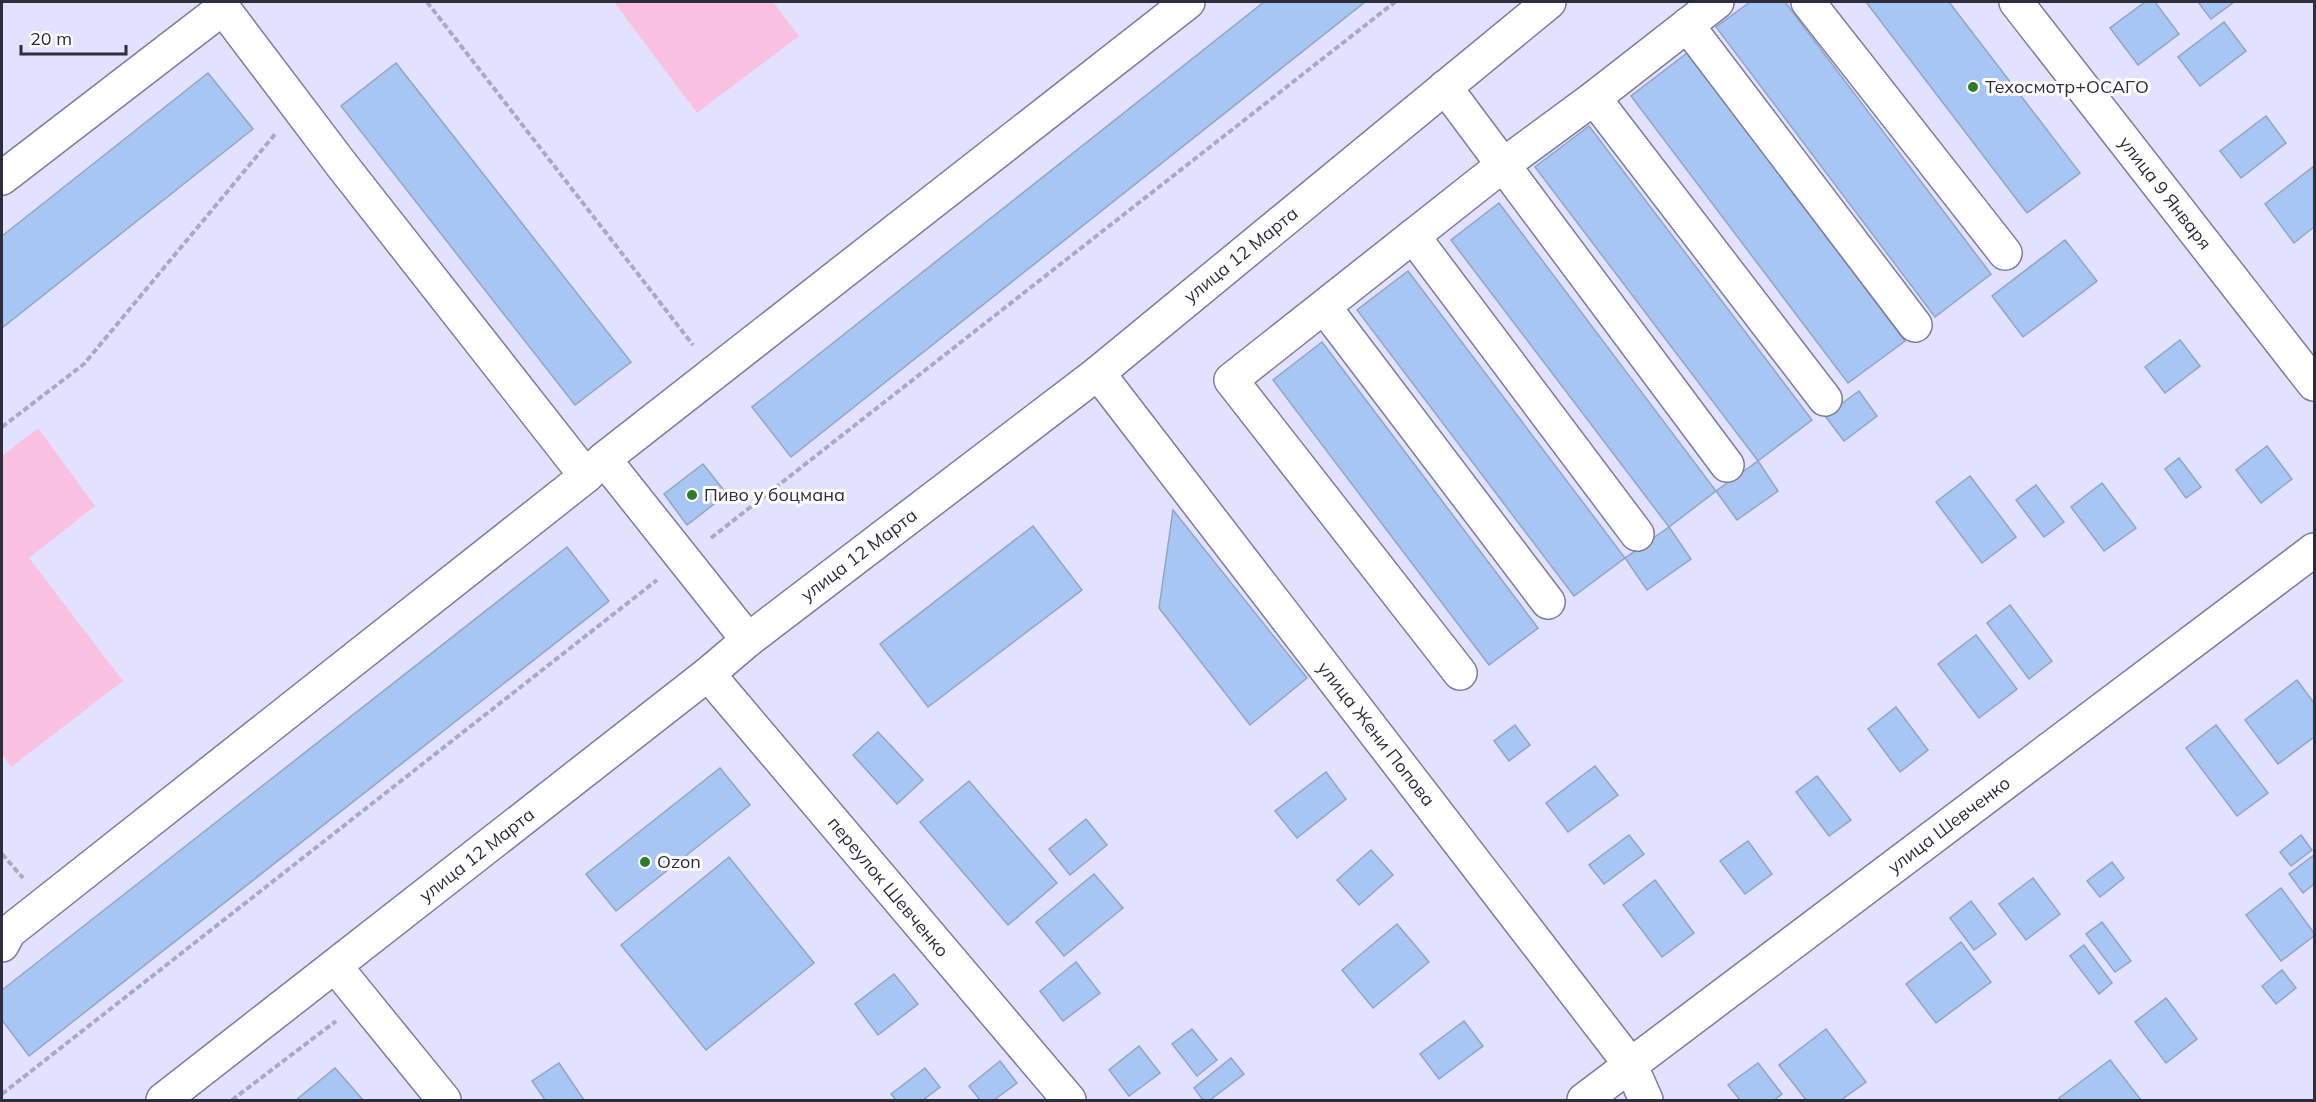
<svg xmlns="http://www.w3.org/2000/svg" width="2316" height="1102" viewBox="0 0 2316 1102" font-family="Mulish,sans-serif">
<rect width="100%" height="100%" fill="#e2e1ff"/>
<g fill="#fac1e0">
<path d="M614 2H773L799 36 697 113Z"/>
<path d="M38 428 95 506 29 558 123 681 11 767 2 754V456Z"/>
</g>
<g fill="#a8c6f4" stroke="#91a5c3" stroke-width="1.5">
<path d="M1264 2H1365L791 457 752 407Z"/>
<path d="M1750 2H1785L1991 274 1935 317 1716 27Z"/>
<path d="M1866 2H1949L2080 173 2027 213Z"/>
<path d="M2145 2H2155L2179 34 2138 65 2110 28Z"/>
<path d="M2198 2H2234L2211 19Z"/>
<path d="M2224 22 2246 51 2200 86 2178 57Z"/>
<path d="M1687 53 1905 341 1848 383 1631 96Z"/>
<path d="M396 63 631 362 575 405 341 106Z"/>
<path d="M208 73 253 129 2 328V236Z"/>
<path d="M2266 116 2286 143 2241 178 2220 151Z"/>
<path d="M1589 126 1812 420 1758 461 1535 167Z"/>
<path d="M2314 166V227L2294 243 2265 204Z"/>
<path d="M1499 203 1716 491 1669 527 1451 240Z"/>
<path d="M2065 240 2097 281 2023 337 1992 296Z"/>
<path d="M1408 271 1625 558 1574 596 1357 310Z"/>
<path d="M2180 340 2200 366 2165 393 2145 367Z"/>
<path d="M1322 342 1538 628 1489 665 1273 380Z"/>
<path d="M1859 391 1877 416 1844 441 1825 416Z"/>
<path d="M2267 446 2292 479 2261 503 2236 470Z"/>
<path d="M2179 458 2201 487 2186 498 2165 469Z"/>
<path d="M1758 461 1778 491 1737 520 1716 491Z"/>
<path d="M703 464 727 494 687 525 664 494Z"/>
<path d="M1970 476 2016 537 1982 563 1936 502Z"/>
<path d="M2102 483 2136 528 2104 551 2071 507Z"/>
<path d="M2036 485 2064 522 2044 537 2016 500Z"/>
<path d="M1173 510 1307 678 1250 725 1159 608Z"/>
<path d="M1033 526 1082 590 928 707 880 644Z"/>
<path d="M1669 527 1691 559 1647 590 1625 558Z"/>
<path d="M567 547 609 601 29 1056 2 1020V990Z"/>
<path d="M2010 605 2052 661 2029 679 1987 623Z"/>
<path d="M1976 635 2017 689 1979 718 1938 664Z"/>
<path d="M2297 680 2314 703V737L2278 764 2245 720Z"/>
<path d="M1896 707 1928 750 1900 772 1868 729Z"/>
<path d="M1515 725 1530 745 1509 761 1494 741Z"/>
<path d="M2216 725 2268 793 2237 816 2186 748Z"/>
<path d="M878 732 923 780 897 804 853 755Z"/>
<path d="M1595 766 1618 795 1568 832 1546 803Z"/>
<path d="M720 768 750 805 616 911 586 874Z"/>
<path d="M1326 772 1346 799 1297 838 1275 811Z"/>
<path d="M1817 776 1851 820 1829 836 1796 792Z"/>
<path d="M969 781 1057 883 1008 925 920 822Z"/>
<path d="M1086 819 1107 845 1070 875 1049 849Z"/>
<path d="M1629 835 1644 854 1604 884 1589 865Z"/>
<path d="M2301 835 2312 850 2291 866 2280 852Z"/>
<path d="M1748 841 1772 874 1745 894 1720 861Z"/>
<path d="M1371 850 1393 875 1359 905 1337 880Z"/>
<path d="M2314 855V884L2303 893 2289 874Z"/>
<path d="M729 857 814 963 706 1050 621 945Z"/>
<path d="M2112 862 2124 878 2100 897 2087 881Z"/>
<path d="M1094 874 1123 908 1064 956 1036 922Z"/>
<path d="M2033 878 2060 914 2026 940 1999 904Z"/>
<path d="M1655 880 1694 933 1662 957 1623 905Z"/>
<path d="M2281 888 2314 933V936L2281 961 2246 915Z"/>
<path d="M1971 901 1996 934 1974 950 1950 918Z"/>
<path d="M2102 922 2131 961 2115 972 2086 934Z"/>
<path d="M1397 924 1429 962 1373 1008 1342 970Z"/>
<path d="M1961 942 1991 982 1936 1023 1906 984Z"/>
<path d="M2084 945 2112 983 2099 994 2070 956Z"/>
<path d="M1076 962 1100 993 1063 1021 1040 991Z"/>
<path d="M2282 970 2296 988 2276 1004 2262 986Z"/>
<path d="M894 974 918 1004 878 1035 855 1004Z"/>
<path d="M2166 998 2197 1039 2166 1063 2135 1022Z"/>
<path d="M1464 1021 1483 1046 1439 1079 1420 1054Z"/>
<path d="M1192 1029 1217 1060 1197 1076 1172 1044Z"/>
<path d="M1826 1029 1866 1082 1841 1100H1806L1779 1065Z"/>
<path d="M1139 1046 1160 1073 1129 1096 1109 1070Z"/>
<path d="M1231 1058 1244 1074 1210 1100H1203L1194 1088Z"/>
<path d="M2110 1060 2141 1100H2061L2059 1098Z"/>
<path d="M1000 1061 1017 1083 994 1100H980L969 1086Z"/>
<path d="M559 1063 584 1100H545L532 1081Z"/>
<path d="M1758 1063 1782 1094 1774 1100H1740L1728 1085Z"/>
<path d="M335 1068 363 1100H296Z"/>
<path d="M925 1068 940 1087 923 1100H896L891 1094Z"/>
</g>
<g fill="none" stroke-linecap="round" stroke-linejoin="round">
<defs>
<g id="minor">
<path d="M1808 2 2005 253"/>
<path d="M2016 2 2314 384"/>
<path d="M1687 25 1915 325"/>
<path d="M1445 87 1727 465"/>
<path d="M1594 98 1825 399"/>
<path d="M2 178 223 8 341 164 586 476"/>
<path d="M1413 236 1637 534"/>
<path d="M1325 308 1548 602"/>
<path d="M1098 373 1630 1064 1646 1100"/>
<path d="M604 459 748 640"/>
<path d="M1460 673 1231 380 1503 165 1594 98 1717 2"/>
<path d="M708 674 1069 1100"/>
<path d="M2 945 9 932 586 476 604 459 1188 2"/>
<path d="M335 966 444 1100"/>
<path d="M163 1100 708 674 748 640 1098 373 1549 2"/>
<path d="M1584 1100 2314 550"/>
</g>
</defs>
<use href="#minor" stroke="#7c7b9b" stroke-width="36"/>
<g stroke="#aaa9c2" stroke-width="4" stroke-dasharray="6 3" stroke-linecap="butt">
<path d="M427 2 693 345"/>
<path d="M2 427 84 364 276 133"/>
<path d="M711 538 1395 2"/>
<path d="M2 854 23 878"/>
<path d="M2 1094 657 580"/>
<path d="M232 1100 336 1021"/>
</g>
<use href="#minor" stroke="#fff" stroke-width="33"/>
</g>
<g fill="#2d7c27" stroke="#fff" stroke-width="2">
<circle cx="1973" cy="87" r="6"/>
<circle cx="692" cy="495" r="6"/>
<circle cx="645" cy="862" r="6"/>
</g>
<g text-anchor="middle" stroke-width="6" stroke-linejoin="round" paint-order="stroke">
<g font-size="18" fill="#2e2d3b" stroke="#fff" text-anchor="start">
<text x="1985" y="93">Техосмотр+ОСАГО</text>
<text x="704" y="501">Пиво у боцмана</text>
<text x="657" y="868">Ozon</text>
</g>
<g font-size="18" fill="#2e2d3b" stroke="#fff">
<text transform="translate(2165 193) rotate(52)" y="6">улица 9 Января</text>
<text transform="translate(1241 255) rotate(-39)" y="6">улица 12 Марта</text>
<text transform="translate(859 555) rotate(-37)" y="6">улица 12 Марта</text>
<text transform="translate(1376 734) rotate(52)" y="6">улица Жени Попова</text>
<text transform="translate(1949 825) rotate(-37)" y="6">улица Шевченко</text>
<text transform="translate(477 855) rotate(-38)" y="6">улица 12 Марта</text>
<text transform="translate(888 887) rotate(50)" y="6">переулок Шевченко</text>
</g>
</g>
<rect width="2316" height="1102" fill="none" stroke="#2e2d3b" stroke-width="6"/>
<path d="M21 45v9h105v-9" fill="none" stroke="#2e2d3b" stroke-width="3"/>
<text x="30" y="45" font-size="18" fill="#2e2d3b" stroke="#ffffff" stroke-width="4.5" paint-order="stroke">20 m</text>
</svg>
